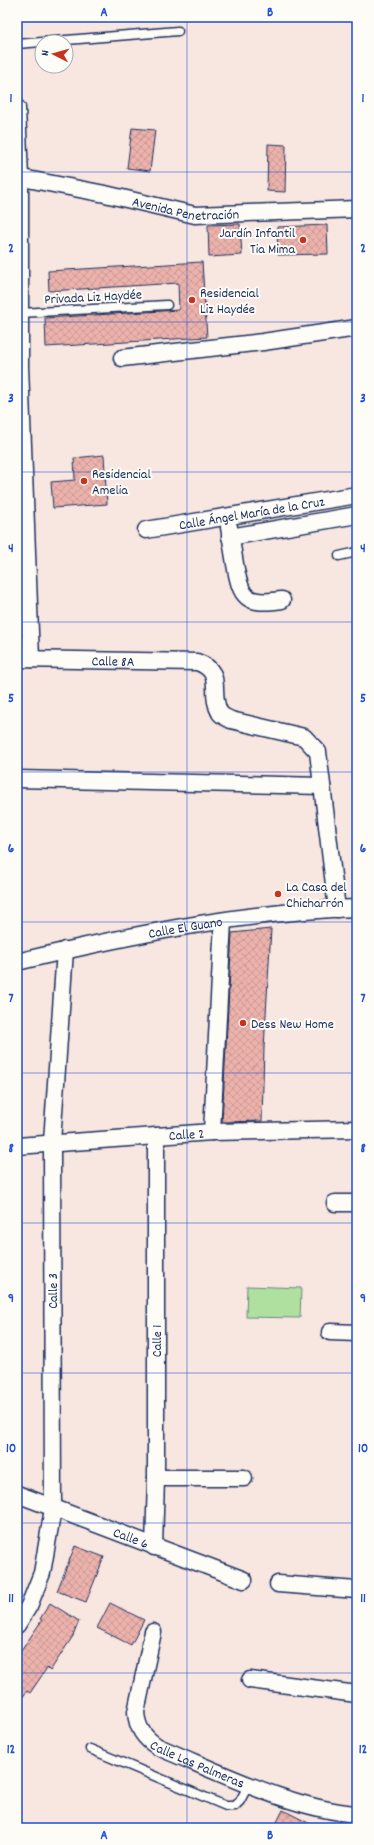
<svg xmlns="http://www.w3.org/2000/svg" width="374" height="1845" viewBox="0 0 374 1845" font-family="Dekko,sans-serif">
<defs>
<pattern id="building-cross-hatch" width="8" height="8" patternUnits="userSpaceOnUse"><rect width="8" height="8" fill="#ecb2ab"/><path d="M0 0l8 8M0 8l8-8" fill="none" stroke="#ca9996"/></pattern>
</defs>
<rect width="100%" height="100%" fill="#f8e6e0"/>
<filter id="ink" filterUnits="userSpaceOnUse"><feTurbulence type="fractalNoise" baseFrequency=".025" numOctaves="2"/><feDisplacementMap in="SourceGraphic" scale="8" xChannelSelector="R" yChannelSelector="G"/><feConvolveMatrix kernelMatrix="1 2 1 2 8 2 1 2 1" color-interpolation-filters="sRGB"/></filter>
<g filter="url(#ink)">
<path fill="#b0e0a0" stroke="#66887f" d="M247 1286 301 1288 300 1318 246 1317Z"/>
<g fill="url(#building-cross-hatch)" stroke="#1b2f5e">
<path d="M132 128 155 130 150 171 127 168Z"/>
<path d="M268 144 286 145 285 192 267 191Z"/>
<path d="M240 224 242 255 209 257 208 225Z"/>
<path d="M327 225 328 254 278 255 277 227Z"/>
<path d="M202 262 207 337 46 347 45 318 179 310 178 283 49 291 48 271Z"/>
<path d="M104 455 107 504 53 508 51 482 75 480 74 458Z"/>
<path d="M271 929 264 1048 262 1121 222 1122 232 933Z"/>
<path d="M75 1546 104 1557 86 1602 57 1591Z"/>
<path d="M50 1603 79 1621 73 1636 50 1671 47 1668 30 1693 27 1691 17 1705V1657L42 1620 40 1619Z"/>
<path d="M110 1603 144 1620 131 1645 97 1628Z"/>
<path d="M283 1810 318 1828H274Z"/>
</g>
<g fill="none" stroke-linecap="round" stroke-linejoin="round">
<defs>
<g id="service">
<path d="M17 44 178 31"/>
<path d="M20 313 167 305"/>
<path d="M339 556 357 552"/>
<path d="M90 1749 226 1806H235L240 1801 249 1784"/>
</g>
<g id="minor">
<path d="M17 108 20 177V366L31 659"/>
<path id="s1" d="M17 177 105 194 195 215 357 209"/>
<path d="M122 358 263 342 357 328"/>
<path d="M229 527C231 540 233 552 235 564 241 599 246 605 282 600"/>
<path id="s2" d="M146 530 357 495"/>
<path d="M230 537 357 515"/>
<path id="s3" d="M17 659 197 662C226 672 208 693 220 713 222 716 227 718 231 720L304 737 318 752 337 909"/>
<path d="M17 779 322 786"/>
<path id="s4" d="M17 962C125 936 246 911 357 908"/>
<path d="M212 1132 223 921"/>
<path id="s5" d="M17 1146 212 1132 357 1129"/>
<path d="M335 1203H357"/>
<path d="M330 1332 357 1333"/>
<path d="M156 1478H244"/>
<path id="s6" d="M17 1494 244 1580"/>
<path d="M154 1547 156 1478V1136"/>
<path d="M278 1584 357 1590"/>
<path d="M17 1625 29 1606 42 1573 53 1509 52 1142 65 950"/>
<path id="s7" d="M153 1632 136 1712C137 1728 144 1738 158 1747 219 1772 292 1809 357 1814"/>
<path d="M250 1680 357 1694"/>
</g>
</defs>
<use href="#service" stroke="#1b2f5e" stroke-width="11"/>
<use href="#minor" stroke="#1b2f5e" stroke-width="19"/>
<use href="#service" stroke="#fdfcf7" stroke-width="8"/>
<use href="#minor" stroke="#fdfcf7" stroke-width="16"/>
</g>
</g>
<path fill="none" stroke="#1d4ed8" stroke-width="1" stroke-opacity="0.55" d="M187 17V1828M17 172H357M17 322H357M17 472H357M17 622H357M17 772H357M17 922H357M17 1073H357M17 1223H357M17 1373H357M17 1523H357M17 1673H357"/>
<g fill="#c8321e" stroke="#fdfcf7" stroke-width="1.5">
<circle cx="303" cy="240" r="4"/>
<circle cx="192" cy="300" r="4"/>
<circle cx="84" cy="481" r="4"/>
<circle cx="278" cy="894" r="4"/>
<circle cx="243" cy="1023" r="4"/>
</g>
<g text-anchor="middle" stroke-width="4" stroke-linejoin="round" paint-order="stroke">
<g font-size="14" fill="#1b2f5e" stroke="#fdfcf7">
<text dy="5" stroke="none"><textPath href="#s1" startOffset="172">Avenida Penetración</textPath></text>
<text transform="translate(93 296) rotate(-3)" y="5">Privada Liz Haydée</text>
<text dy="5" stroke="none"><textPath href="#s2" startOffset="107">Calle Ángel María de la Cruz</textPath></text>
<text dy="5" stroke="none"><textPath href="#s3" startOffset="96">Calle 8A</textPath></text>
<text dy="5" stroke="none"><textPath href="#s4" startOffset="172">Calle El Guano</textPath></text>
<text dy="5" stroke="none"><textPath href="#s5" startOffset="170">Calle 2</textPath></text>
<text transform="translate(52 1291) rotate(-90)" y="5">Calle 3</text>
<text transform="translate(156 1341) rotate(-90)" y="5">Calle 1</text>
<text dy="5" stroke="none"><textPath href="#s6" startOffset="122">Calle 6</textPath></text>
<text dy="5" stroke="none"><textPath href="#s7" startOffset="168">Calle Las Palmeras</textPath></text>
</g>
<g font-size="14" fill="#1b2f5e" stroke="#fdfcf7" text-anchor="start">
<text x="295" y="237" text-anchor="end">Jardín Infantil<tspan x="295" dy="16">Tia Mima</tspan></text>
<text x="200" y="297">Residencial<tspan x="200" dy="16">Liz Haydée</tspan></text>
<text x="92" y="478">Residencial<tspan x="92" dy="16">Amelia</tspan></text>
<text x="286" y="891">La Casa del<tspan x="286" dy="16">Chicharrón</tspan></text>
<text x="251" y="1028">Dess New Home</text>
</g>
</g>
<rect width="374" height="1845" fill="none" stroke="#fdfcf7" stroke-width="44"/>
<g transform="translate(54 54) rotate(276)"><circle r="19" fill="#fdfcf7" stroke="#a3aaba"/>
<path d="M0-3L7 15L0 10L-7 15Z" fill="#c8321e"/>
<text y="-6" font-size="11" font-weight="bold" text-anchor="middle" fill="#1b2f5e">N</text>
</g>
<rect x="22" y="22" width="330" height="1801" fill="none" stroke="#1d4ed8" stroke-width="1.5"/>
<g font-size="13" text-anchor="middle" font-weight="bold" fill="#1d4ed8">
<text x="104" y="16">A</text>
<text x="270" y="16">B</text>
<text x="11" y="102">1</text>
<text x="363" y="102">1</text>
<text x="11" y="252">2</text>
<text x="363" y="252">2</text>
<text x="11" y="402">3</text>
<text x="363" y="402">3</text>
<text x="11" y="552">4</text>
<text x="363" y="552">4</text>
<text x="11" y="702">5</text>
<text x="363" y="702">5</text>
<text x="11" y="852">6</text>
<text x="363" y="852">6</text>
<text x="11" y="1002">7</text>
<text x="363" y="1002">7</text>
<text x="11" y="1152">8</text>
<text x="363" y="1152">8</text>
<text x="11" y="1302">9</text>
<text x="363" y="1302">9</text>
<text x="11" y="1452">10</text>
<text x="363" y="1452">10</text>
<text x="11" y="1602">11</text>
<text x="363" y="1602">11</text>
<text x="11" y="1753">12</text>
<text x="363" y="1753">12</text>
<text x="104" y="1839">A</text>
<text x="270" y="1839">B</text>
</g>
</svg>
